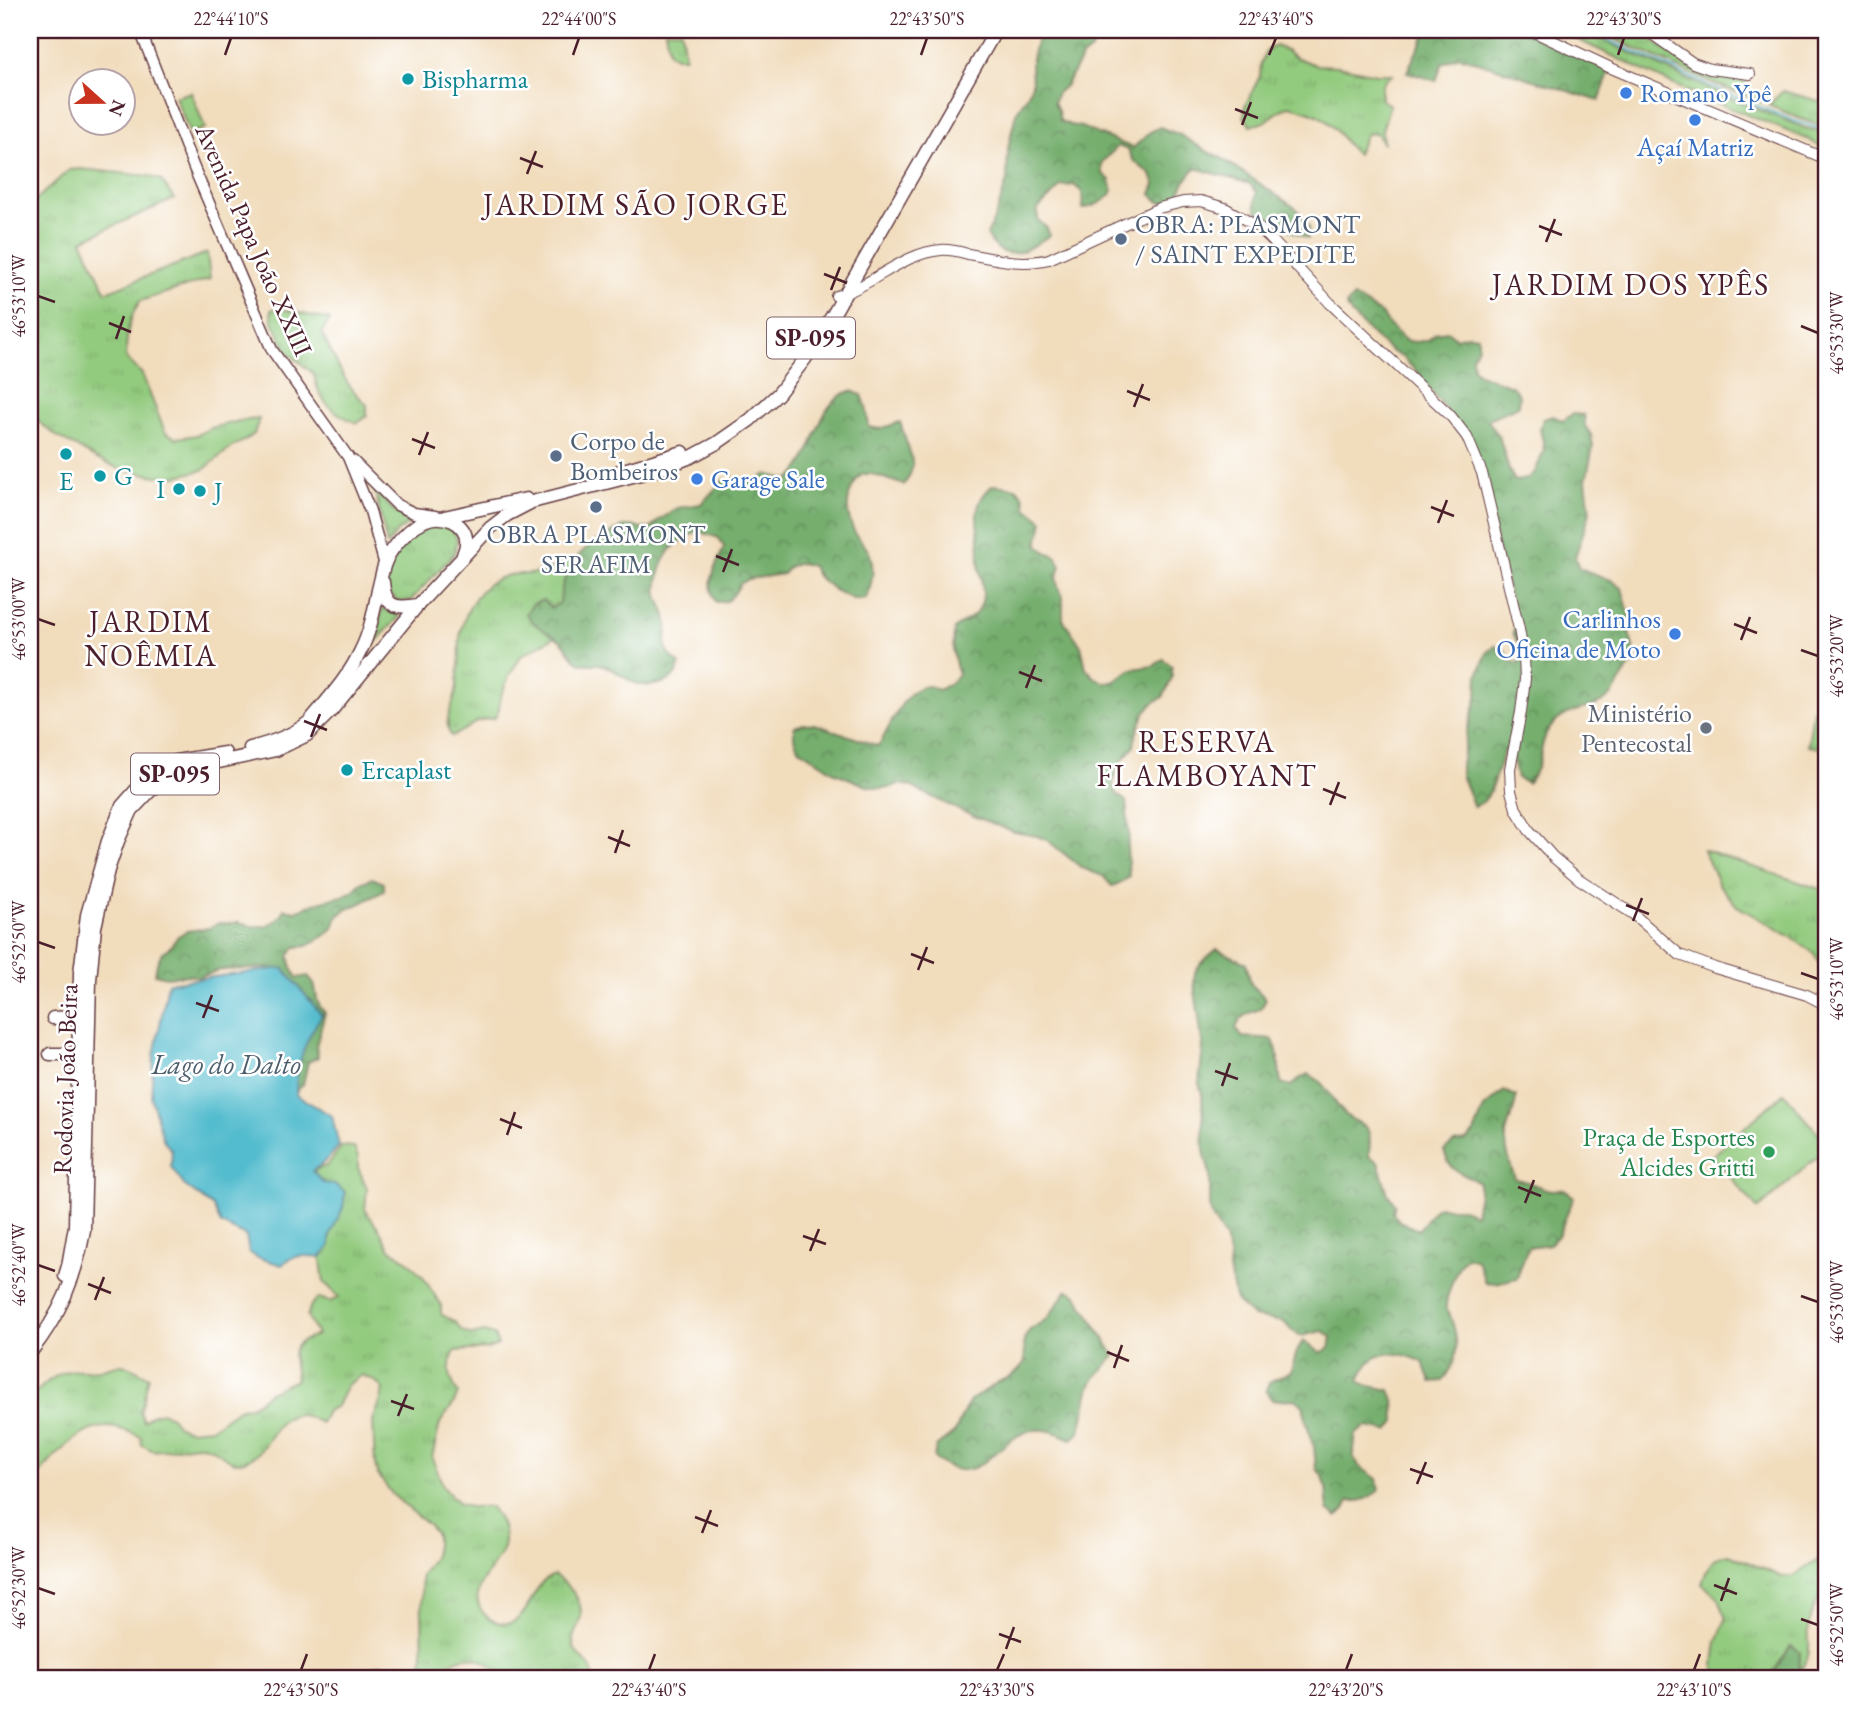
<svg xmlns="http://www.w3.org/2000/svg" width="1856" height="1709" viewBox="0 0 1856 1709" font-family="'EB Garamond',serif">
<defs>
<pattern id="grass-tufts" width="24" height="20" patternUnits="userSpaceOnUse" patternTransform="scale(1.75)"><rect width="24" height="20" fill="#92ca7e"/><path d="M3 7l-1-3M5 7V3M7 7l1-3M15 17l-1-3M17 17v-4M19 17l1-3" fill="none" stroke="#7fad6d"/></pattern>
<pattern id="forest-crowns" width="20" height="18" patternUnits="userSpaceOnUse" patternTransform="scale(1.75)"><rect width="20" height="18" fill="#75ae6d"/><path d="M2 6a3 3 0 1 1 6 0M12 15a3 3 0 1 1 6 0" fill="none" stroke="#628d5a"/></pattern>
</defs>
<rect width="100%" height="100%" fill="#fff"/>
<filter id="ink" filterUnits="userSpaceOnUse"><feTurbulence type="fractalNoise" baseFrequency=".0143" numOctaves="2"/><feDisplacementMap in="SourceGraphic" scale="14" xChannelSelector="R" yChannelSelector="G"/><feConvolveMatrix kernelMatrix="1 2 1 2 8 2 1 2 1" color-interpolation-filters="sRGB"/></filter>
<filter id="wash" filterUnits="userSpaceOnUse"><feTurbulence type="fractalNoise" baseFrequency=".00686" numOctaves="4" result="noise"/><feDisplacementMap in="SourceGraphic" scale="28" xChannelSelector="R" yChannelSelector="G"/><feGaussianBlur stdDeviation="1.57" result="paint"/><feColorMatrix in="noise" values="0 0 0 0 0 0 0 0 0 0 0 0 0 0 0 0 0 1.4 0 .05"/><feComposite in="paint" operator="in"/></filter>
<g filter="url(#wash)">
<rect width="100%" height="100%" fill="#f1dcbc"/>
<g fill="url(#grass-tufts)" stroke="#6e7454" stroke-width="2">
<path d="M665 30H681L685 57H676L669 53Z"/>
<path d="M1557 30H1581L1714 91 1805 128 1826 132V150L1807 139 1685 90Z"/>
<path d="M1595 30H1637L1686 64 1745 82 1751 91 1769 96 1763 102C1705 82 1651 55 1595 30Z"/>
<path d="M1275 46 1286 50 1295 57 1316 65 1338 66 1376 74H1394C1381 80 1380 87 1381 100L1390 105 1382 130 1383 144 1377 133 1366 134 1357 154C1346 146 1343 138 1334 128 1323 115 1306 110 1289 106 1274 112 1267 125 1251 125L1244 117 1245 106 1260 76 1261 63 1266 51Z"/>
<path d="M1783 91 1826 103V127L1801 119 1768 105Z"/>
<path d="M81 169 149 176 161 180 174 199 82 240 106 292 207 253 210 279 140 301C128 319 126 337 126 358L142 374 165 432 176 438 197 435 211 428 239 421 259 419 254 434 244 441 233 446 203 470 178 476H156L120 469 97 459 58 437 41 424 30 411V205L69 170Z"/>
<path d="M277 308 330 320 322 332C325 342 330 349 334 358 344 379 350 389 367 405V416L357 423C332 413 318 401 314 374L288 353 272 320 271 310Z"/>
<path d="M375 491 393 510 411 522 397 532 387 545Z"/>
<path d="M438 523 452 528 457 539 454 554 411 600 398 602 383 587 390 558 423 526Z"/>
<path d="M572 559H576C567 572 560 587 561 603L551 608 554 637 521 656 509 676 500 698 499 709 495 718C472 719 470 730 451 736 441 719 456 704 457 685 457 678 459 671 459 664 461 653 458 643 461 632 466 608 480 583 505 576 515 573 526 575 537 573 547 571 562 564 572 559Z"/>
<path d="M382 608 400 616 371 647 378 631Z"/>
<path d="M1813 710 1826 712V749L1808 746Z"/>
<path d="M1703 850 1826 891V972L1812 952 1791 937 1737 906 1719 885Z"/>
<path d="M342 1146 354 1147 358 1157V1168L367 1188 365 1210 379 1229 389 1248 408 1261 423 1277 441 1305V1314L455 1322 462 1331 472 1335 484 1332 494 1335 498 1345 488 1349 455 1351C446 1368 449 1377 458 1393L454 1403 440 1423 432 1458 444 1488 459 1504 470 1507H491C499 1517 507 1533 503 1547 497 1571 462 1588 485 1615 490 1621 503 1625 510 1623 528 1618 531 1592 544 1581 547 1578 551 1577 554 1575 569 1586 585 1600 580 1620 578 1627 573 1634 573 1641 573 1654 585 1659 591 1669 592 1672 593 1676 594 1679H505C499 1674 494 1667 487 1663 466 1651 449 1657 440 1679H360L370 1669 380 1664 412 1677 420 1670 423 1659 421 1575 434 1556 436 1545V1534L429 1526 393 1495 378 1475 375 1465 373 1421 381 1400 383 1389 375 1381 362 1375 347 1385 337 1406 327 1411 321 1423C315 1420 308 1416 301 1415 278 1412 271 1440 258 1453 254 1456 249 1459 244 1461 228 1467 218 1446 201 1445 187 1444 164 1453 152 1450 148 1449 146 1446 142 1445L141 1437C129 1432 117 1426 104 1427 76 1429 44 1466 30 1488V1398C42 1386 57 1371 75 1370 83 1369 90 1371 97 1370 103 1370 107 1367 113 1366 125 1362 139 1371 149 1377 145 1388 145 1400 140 1411L144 1421 151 1415 162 1412 171 1417 178 1426 189 1430 211 1428 238 1409 250 1406 259 1401 267 1393 296 1380C293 1353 286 1345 317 1335L307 1316 311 1305 319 1298 330 1302 339 1297 324 1282 309 1177 317 1169 327 1166Z"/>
<path d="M1729 1554 1782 1577 1793 1576 1826 1555C1826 1565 1829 1580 1825 1588 1820 1598 1813 1607 1810 1618 1805 1638 1816 1652 1800 1672V1652L1791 1646 1769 1679H1719L1714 1664 1717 1641 1726 1619 1719 1598 1702 1584C1707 1567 1711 1557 1729 1554Z"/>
</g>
<g fill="url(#forest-crowns)" stroke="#60664c" stroke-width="2">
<path d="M1066 30H1098L1091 50 1082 57 1065 86 1057 93 1054 102 1058 110 1060 121 1070 125 1081 127 1133 148 1150 132 1160 127 1180 135 1210 153 1220 157 1297 209 1309 227 1308 238C1300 235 1293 232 1286 228 1267 219 1250 218 1257 192L1250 184 1196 168C1181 180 1185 191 1170 203L1159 202 1151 194 1155 184 1150 173 1141 167 1133 160 1128 150 1118 146 1102 162V173L1110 180 1113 191C1105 202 1097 205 1083 209L1082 192 1074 185 1061 186 1038 209V220L1046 227 1050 235C1026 250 1005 268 987 235L996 215 1007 180 1008 148 1016 113 1028 94 1032 84 1031 62 1037 38C1047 35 1057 36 1066 30Z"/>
<path d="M1427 30H1521L1610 70 1599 101 1459 56 1442 64 1436 81 1407 72Z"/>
<path d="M1354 297 1383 315 1388 324 1406 341 1417 342 1428 340 1436 333 1447 331 1456 338 1467 335 1478 336V347L1472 356 1473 368 1481 375 1512 386 1519 395 1518 406C1507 412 1498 413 1488 420L1500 439 1509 470 1515 481 1527 479 1535 472 1544 451 1543 441 1540 430 1543 419 1553 416 1563 421 1572 414 1584 415 1585 426 1591 435 1593 447 1586 480 1590 513 1575 557 1579 568 1611 580 1622 588 1631 621 1629 633 1633 646 1634 662C1621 674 1619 690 1608 698 1590 713 1569 705 1550 728 1537 745 1545 765 1527 783L1517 778 1512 756 1505 749 1490 791 1484 801 1474 807 1461 775V764L1467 731 1477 698 1478 675 1487 653 1495 646 1505 650 1509 660 1519 664 1518 643 1513 633 1516 622 1472 447 1431 390 1422 382 1417 372 1402 357 1392 352 1374 337 1351 314 1346 305Z"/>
<path d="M851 391 862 395 866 406 869 427 880 429 900 422C903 430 904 438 908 446 914 462 914 471 904 485L872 474H862C844 491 844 516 857 536 861 542 867 547 870 554 875 568 872 585 866 598L855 600 834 590 817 576 812 566 801 563 790 566 783 574 749 579 740 584 734 594 727 601 716 602C705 581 716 568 724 547L719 538 698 531C689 536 678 542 671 549 662 558 656 583 658 595 660 604 666 611 667 621 669 642 658 648 680 664 677 674 673 680 663 683 631 692 629 675 603 665 595 662 586 667 577 661 570 656 567 645 560 640 546 630 536 629 526 613L533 604 543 600 551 608 560 603C560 582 572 559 589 546 595 541 602 538 608 535 614 532 622 526 629 526 634 526 643 529 650 529L658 521 678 508 701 504 723 481 735 478 746 481 757 480 767 474 789 480C797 472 804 463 808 453 819 429 824 399 851 391Z"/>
<path d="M993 485 1016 488 1023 495 1026 507 1043 521 1038 545 1046 552 1056 556 1061 566 1057 577 1058 587 1063 597V619L1081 646 1086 668 1093 676 1103 682H1113L1132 669 1154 666 1163 659 1172 666V677L1168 687 1163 697 1153 703 1145 712 1136 734 1134 746 1120 763 1116 773 1113 784 1116 794 1126 801 1129 835 1127 847 1129 877 1122 882 1112 886 1103 876 1082 868 1047 840 1037 836 1014 832 961 811 910 786 899 784 889 788H878L867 786 836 773 798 748 794 738V727L804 724H815L878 746C890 730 903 686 928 686 931 686 935 689 938 690L950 684 958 674 953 652 954 629C963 621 973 620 979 609 986 597 982 586 980 572 978 561 979 551 979 540 979 532 977 525 977 518 976 505 984 493 993 485Z"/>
<path d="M372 878 384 883V891L355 906 345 910 337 917 333 928 326 935 307 946 295 947 289 956 292 968 297 978 308 976C322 990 310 998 325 1013L316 1046 318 1057 308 1062 303 1084 295 1093 279 974 269 968 220 970 199 977 188 975 166 977 155 974 157 963 162 953 171 946 178 936 187 931 210 928 219 923H242L254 927 266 926 276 921 283 914 284 909 296 911 318 902 343 896 353 891 361 883Z"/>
<path d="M1217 949 1246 963 1251 984 1266 999 1261 1009C1249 1012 1241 1016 1236 1028L1242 1037C1253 1039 1262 1036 1273 1040L1277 1050 1281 1083 1291 1086 1299 1079 1308 1074C1329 1084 1331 1102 1347 1116 1354 1122 1365 1122 1369 1133 1371 1139 1369 1149 1369 1156L1378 1162 1388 1194 1395 1204 1393 1212 1399 1221 1418 1230C1426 1222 1429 1213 1438 1206L1448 1208H1459L1475 1214 1479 1194V1183C1460 1170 1451 1175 1444 1151L1454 1143 1466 1141 1474 1133 1484 1108 1504 1091 1516 1096C1516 1110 1510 1116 1507 1129 1503 1144 1510 1164 1515 1179 1527 1180 1535 1186 1547 1189 1553 1191 1559 1189 1564 1190 1566 1191 1573 1196 1574 1197L1558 1236 1550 1244 1528 1247 1517 1278 1496 1283 1485 1282 1477 1260 1467 1257C1466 1257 1460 1264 1460 1265 1455 1272 1445 1300 1446 1308 1446 1308 1451 1317 1451 1318 1459 1341 1459 1361 1443 1381L1431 1382 1423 1362C1395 1349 1370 1348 1359 1381 1369 1388 1379 1387 1390 1390L1394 1400 1395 1422 1388 1431 1366 1427 1356 1434 1353 1457 1359 1466 1377 1479 1379 1490C1369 1499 1362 1502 1349 1501L1345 1510 1336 1517 1328 1510 1326 1487 1323 1476 1316 1469 1314 1447 1310 1437 1303 1405 1294 1399 1272 1400 1266 1391 1271 1381 1291 1372 1297 1351 1303 1341 1321 1353 1330 1347 1332 1337 1323 1331 1301 1336 1291 1330 1284 1322 1253 1317 1236 1301 1229 1270 1230 1259 1225 1238 1213 1219 1210 1209V1174L1204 1151 1202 1094 1199 1083 1203 1047 1194 983 1195 972 1201 963Z"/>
<path d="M1067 1290 1076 1294 1115 1356 1093 1380 1089 1390 1080 1432 1072 1439C1058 1433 1044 1427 1029 1431 995 1440 977 1494 934 1458L936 1447 955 1432 964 1411 971 1400 1000 1381 1010 1377 1019 1370 1025 1361 1024 1339 1030 1330 1048 1318Z"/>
<path d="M1791 1646 1800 1652 1799 1679H1769Z"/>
</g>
<g fill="#92ca7e" stroke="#6e7454" stroke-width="2">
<path d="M191 92 205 128 190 134 175 97Z"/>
<path d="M1784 1093 1826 1142V1149L1758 1209 1712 1156Z"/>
</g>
<path fill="#52bcce" stroke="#4e6e7c" stroke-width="2" d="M283 968 322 1015C305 1040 296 1064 296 1095L332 1116 339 1146 324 1163 312 1171 324 1183 334 1184 345 1192 343 1208 330 1236V1247L321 1257C307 1256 292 1253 282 1265L256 1257 249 1252 246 1236 221 1224 213 1207 184 1185 171 1167 172 1151 163 1139 151 1097 154 1056 168 983Z"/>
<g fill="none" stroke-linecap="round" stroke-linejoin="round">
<path stroke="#52bcce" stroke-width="2" d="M1586 30 1710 86 1797 122 1826 130"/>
</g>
</g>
<g filter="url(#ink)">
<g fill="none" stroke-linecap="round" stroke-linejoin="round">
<defs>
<g id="tertiary">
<path d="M1530 30 1611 68 1826 159"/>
<path d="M1646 30 1693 63 1710 69 1750 74"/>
<path d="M836 296C873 286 902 253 941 250 950 249 960 252 968 254 995 259 1022 266 1049 259L1159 208 1183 202 1201 201 1225 208 1258 227 1269 237 1330 303 1450 415 1467 437 1482 473 1519 629 1524 658 1525 679 1521 712 1510 769 1511 791 1516 809 1529 830 1553 857 1579 879 1633 914 1680 955 1715 968 1807 995 1826 1005"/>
</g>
<g id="secondary">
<path d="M140 30 194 168 272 350 348 457 370 511 384 562"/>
<path d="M353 461 397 505 414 513 435 516"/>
</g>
<g id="primary">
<path d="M614 473 683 452"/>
<path d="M444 517 526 499"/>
<path d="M383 582C385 607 395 609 418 605"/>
<path d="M250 748C271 743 292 736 309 722 327 700 348 678 360 652 370 633 374 611 378 590 382 575 383 562 392 550 400 539 411 527 424 521 441 512 469 522 466 544 466 548 464 551 463 555"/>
<path d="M53 1018 78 1017"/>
<path d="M50 1054H78"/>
<path d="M65 1276 68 1266 75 1226 80 973 87 915 108 841 122 806 144 781 159 770 176 761 225 753"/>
<path d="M30 1353C60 1315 76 1278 84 1230L90 980 95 927 108 870 118 841 132 810 150 791 170 776 190 768 276 750 307 735 331 711 418 605 490 528 507 515 532 502 660 469 691 457 717 443 750 420 778 394 805 359 834 313 996 30"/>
</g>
</defs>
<use href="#tertiary" stroke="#633b41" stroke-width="12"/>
<use href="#secondary" stroke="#633b41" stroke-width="13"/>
<use href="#primary" stroke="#633b41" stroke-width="15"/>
<use href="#tertiary" stroke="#fff" stroke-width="10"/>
<use href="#secondary" stroke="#fff" stroke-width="10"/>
<use href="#primary" stroke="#fff" stroke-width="12"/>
</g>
</g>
<path fill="none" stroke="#4a1f2b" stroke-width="2.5" d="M225 55 231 38M573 55 579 38M921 55 927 38M1269 55 1276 38M1618 55 1624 38M1235 109 1258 118M1242 125 1251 102M520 158 543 167M527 174 536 151M1539 226 1562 235M1546 242 1555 219M824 274 847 283M831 290 840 267M38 296 55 302M109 323 131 332M1801 326 1818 333M116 339 124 316M1127 391 1150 400M1134 407 1143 384M412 439 435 448M419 455 428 432M1431 507 1454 516M1438 523 1447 500M716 556 739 565M723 572 732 549M38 619 55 625M1734 624 1757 633M1741 640 1750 617M1801 650 1818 656M1019 672 1042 681M1026 688 1035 665M304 721 327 730M311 737 320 714M1323 789 1346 798M1330 805 1339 782M608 837 630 846M615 853 623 830M1626 905 1649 914M1633 921 1642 898M38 942 55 948M911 954 934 963M918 970 927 947M1801 973 1818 979M196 1003 219 1011M203 1018 212 995M1215 1071 1238 1079M1222 1086 1230 1063M500 1119 522 1128M507 1135 515 1112M1518 1187 1541 1196M1525 1203 1534 1180M803 1236 826 1244M810 1251 819 1229M38 1265 55 1271M88 1284 111 1293M1801 1296 1818 1302M95 1300 104 1277M1107 1352 1129 1361M1114 1368 1122 1345M391 1401 414 1409M398 1416 407 1394M1410 1469 1433 1477M1417 1484 1426 1462M695 1517 718 1526M702 1533 711 1510M1714 1585 1737 1594M38 1588 55 1594M1721 1601 1729 1578M1801 1619 1818 1625M999 1634 1021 1642M1006 1649 1014 1627M301 1670 307 1654M649 1670 655 1654M997 1670 1004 1654M1346 1670 1352 1654M1694 1670 1700 1654"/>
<g fill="#0f9aa8" stroke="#fff" stroke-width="2.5">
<circle cx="408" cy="79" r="7"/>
<circle cx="66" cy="454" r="7"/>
<circle cx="100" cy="476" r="7"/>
<circle cx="179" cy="489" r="7"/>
<circle cx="200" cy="491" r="7"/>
<circle cx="347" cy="770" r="7"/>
</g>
<g fill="#3f7fe0" stroke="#fff" stroke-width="2.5">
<circle cx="1626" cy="93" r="7"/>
<circle cx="1695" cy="120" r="7"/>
<circle cx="697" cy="479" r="7"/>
<circle cx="1675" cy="634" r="7"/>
</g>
<g fill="#5c6f8a" stroke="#fff" stroke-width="2.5">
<circle cx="1121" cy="239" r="7"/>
<circle cx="556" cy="456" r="7"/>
<circle cx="596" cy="507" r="7"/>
</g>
<circle fill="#6b7280" stroke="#fff" stroke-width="2.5" cx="1706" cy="728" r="7"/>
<circle fill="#2e9e5b" stroke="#fff" stroke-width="2.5" cx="1769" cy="1152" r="7"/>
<g text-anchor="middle" stroke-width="5" stroke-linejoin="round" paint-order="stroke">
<g fill="#fff" stroke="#80626b" stroke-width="2">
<rect x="767" y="317.5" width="88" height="41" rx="5"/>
<rect x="131" y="753.5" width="88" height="41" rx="5"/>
</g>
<g font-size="24" font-weight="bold" fill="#4a1f2b">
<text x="811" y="346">SP-095</text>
<text x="175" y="782">SP-095</text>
</g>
<g font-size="26" fill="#0d838f" stroke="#fff" text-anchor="start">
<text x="422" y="88">Bispharma</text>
<text x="114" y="485">G</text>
<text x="66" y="490" text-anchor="middle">E</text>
<text x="165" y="498" text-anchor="end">I</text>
<text x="214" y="500">J</text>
<text x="361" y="779">Ercaplast</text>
</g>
<g font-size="26" fill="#366cbe" stroke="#fff" text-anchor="start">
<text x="1640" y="102">Romano Ypê</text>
<text x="1695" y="156" text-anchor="middle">Açaí Matriz</text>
<text x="711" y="488">Garage Sale</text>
<text x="1661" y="628" text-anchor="end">Carlinhos<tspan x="1661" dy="30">Oficina de Moto</tspan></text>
</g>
<g font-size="26" fill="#4e5e75" stroke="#fff" text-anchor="start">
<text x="1135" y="233">OBRA: PLASMONT<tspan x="1135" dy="30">/ SAINT EXPEDITE</tspan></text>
<text x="570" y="450">Corpo de<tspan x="570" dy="30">Bombeiros</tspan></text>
<text x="596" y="543" text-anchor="middle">OBRA PLASMONT<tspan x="596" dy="30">SERAFIM</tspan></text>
</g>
<g font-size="26" fill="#4a1f2b" stroke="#fff">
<text transform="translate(254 240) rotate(66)" y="9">Avenida Papa João XXIII</text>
<text transform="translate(65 1079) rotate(-88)" y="9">Rodovia João Beira</text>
</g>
<g font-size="26" fill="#5b616d" stroke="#fff" text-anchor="end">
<text x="1692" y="722">Ministério<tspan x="1692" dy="30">Pentecostal</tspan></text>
</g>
<g font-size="26" fill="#27864d" stroke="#fff" text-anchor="end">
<text x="1755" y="1146">Praça de Esportes<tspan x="1755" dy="30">Alcides Gritti</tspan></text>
</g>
<g font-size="28" font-style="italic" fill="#4d5e6c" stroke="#fff">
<text x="226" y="1074">Lago do Dalto</text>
</g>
<g font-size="30" letter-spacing="2" fill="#4a1f2b" stroke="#fff">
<text x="636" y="215">JARDIM SÃO JORGE</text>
<text x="1631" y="295">JARDIM DOS YPÊS</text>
<text x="151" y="632">JARDIM<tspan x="151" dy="34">NOÊMIA</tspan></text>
<text x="1207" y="752">RESERVA<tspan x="1207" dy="34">FLAMBOYANT</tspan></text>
</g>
</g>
<rect width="1856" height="1709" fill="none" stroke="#fff" stroke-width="77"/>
<g transform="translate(102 102) rotate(111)"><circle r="33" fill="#ffffff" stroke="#b7a5aa" stroke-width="2"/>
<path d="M0-5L12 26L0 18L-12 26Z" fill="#c8321e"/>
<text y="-10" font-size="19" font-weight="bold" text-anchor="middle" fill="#4a1f2b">N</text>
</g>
<rect x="38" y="38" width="1780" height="1632" fill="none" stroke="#4a1f2b" stroke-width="2.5"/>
<g font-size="18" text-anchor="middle" fill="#4a1f2b">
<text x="231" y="25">22°44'10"S</text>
<text x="579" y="25">22°44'00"S</text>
<text x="927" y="25">22°43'50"S</text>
<text x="1276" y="25">22°43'40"S</text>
<text x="1624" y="25">22°43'30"S</text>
<text transform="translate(19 296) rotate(-90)" y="6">46°53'10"W</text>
<text transform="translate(1837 333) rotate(-90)" y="6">46°53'30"W</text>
<text transform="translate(19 619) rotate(-90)" y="6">46°53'00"W</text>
<text transform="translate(1837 656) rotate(-90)" y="6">46°53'20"W</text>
<text transform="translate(19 942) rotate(-90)" y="6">46°52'50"W</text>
<text transform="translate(1837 979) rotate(-90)" y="6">46°53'10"W</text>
<text transform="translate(19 1265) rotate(-90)" y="6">46°52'40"W</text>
<text transform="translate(1837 1302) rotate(-90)" y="6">46°53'00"W</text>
<text transform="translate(19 1588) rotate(-90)" y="6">46°52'30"W</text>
<text transform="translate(1837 1625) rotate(-90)" y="6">46°52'50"W</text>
<text x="301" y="1696">22°43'50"S</text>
<text x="649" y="1696">22°43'40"S</text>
<text x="997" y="1696">22°43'30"S</text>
<text x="1346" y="1696">22°43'20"S</text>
<text x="1694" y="1696">22°43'10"S</text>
</g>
</svg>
